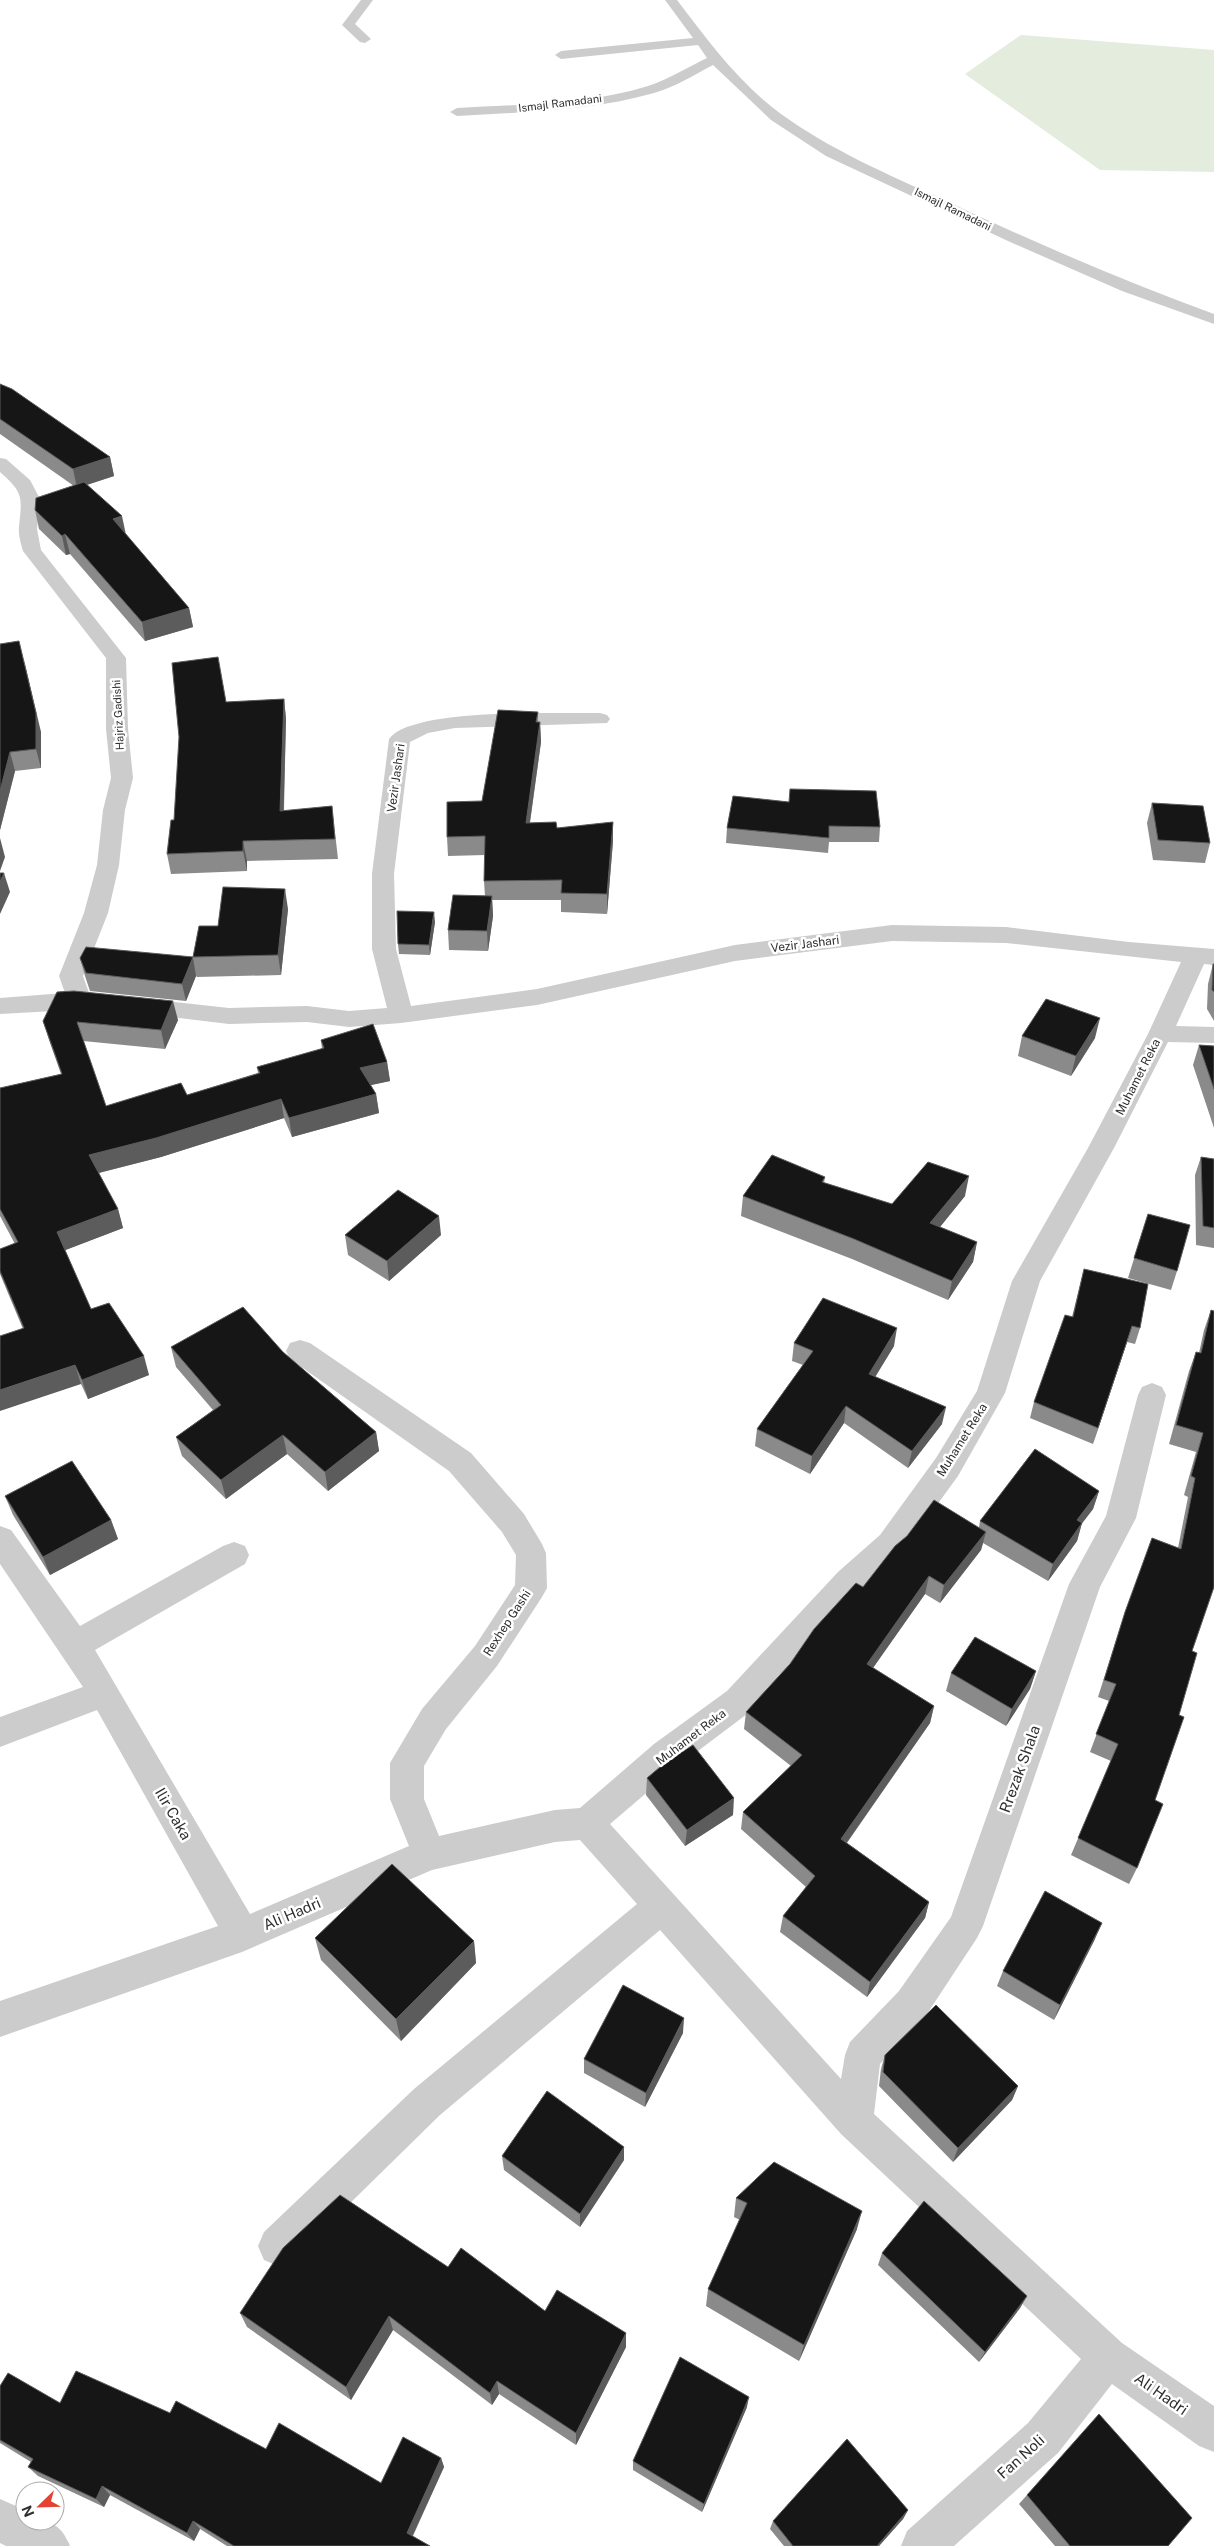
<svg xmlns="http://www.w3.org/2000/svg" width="1214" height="2546" viewBox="0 0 1214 2546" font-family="'Public Sans',sans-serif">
<rect width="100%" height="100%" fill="#fff"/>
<path fill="#e3ecdd" d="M1021 35 1214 50V172L1100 170 965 74Z"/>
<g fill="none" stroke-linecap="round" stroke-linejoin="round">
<g fill="#ccc" fill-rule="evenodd">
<path d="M361 0H373L355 24 371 39 365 43 360 42 342 25Z"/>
<path d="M665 0H677C709 42 739 83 781 114 831 150 887 174 942 199 1031 241 1121 280 1214 314V324L1122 291 1008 241 826 156 771 120 713 65C694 75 675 87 654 93 591 111 522 112 457 116L450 112 457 108C519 104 588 105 648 86 669 79 688 67 707 58L698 45 561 59 555 55 561 51 693 38Z"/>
<path d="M0 458 6 459 30 480 40 499 37 529 41 550 126 658 128 729 133 778 125 810 119 865 108 913 83 976 89 993 100 995 103 1001 100 1007 91 1009 0 1014V998L65 993 59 976 84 913 97 865 103 810 111 778 106 729V658L23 551C21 544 18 535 19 527 22 497 24 493 0 472Z"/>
<path d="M600 713 607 715 610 719 607 723 455 728 428 733 410 742 394 874 396 949 411 1006 537 989 735 945 892 925 1006 927 1129 942 1214 949V965L1204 964 1176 1026 1214 1027V1043L1168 1042 1114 1148 1040 1281 1005 1393 958 1476 902 1553 860 1590 751 1711 678 1766 610 1824 841 2079 845 2055 850 2042 899 1991 951 1917 1069 1584 1106 1516 1138 1395 1142 1387 1152 1383 1162 1387 1166 1395 1136 1518 1100 1587 983 1926 977 1938 925 2017 880 2064 874 2114 1122 2343 1214 2406V2452L1199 2446 1112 2384 1058 2453 954 2546H901L907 2531 1028 2423 1081 2359 841 2134 660 1930 440 2115 292 2260 278 2266 264 2260 258 2246 264 2232 414 2089 637 1904 580 1840 555 1842 432 1870 242 1952 0 2037V2001L218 1926 97 1710 0 1747V1717L83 1687 0 1564V1526L11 1530 80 1626 223 1546 234 1542 245 1546 249 1555 245 1564 95 1650 250 1914 409 1846 390 1799V1763L422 1709 475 1646 515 1585 516 1555 502 1532 449 1471 290 1359 286 1351 290 1343 300 1340 310 1343 471 1453 524 1514 542 1544 546 1553 547 1588 542 1597 497 1666 446 1729 424 1766V1799L439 1836 555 1810 580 1808 654 1744 727 1691 838 1572 880 1535 936 1458 977 1391 1012 1281 1088 1148 1148 1034 1181 962 1006 943 892 941 735 961 537 1005 401 1023 349 1027 307 1022 229 1024 129 1012 126 1006 129 1000 138 998 229 1008 307 1006 349 1011 387 1008 372 949V874L389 739C412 707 559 714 600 713Z"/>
<path d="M0 2499 25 2510V2521C50 2521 60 2522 70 2546H6L0 2543Z"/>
</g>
</g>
<g fill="#8a8a8a">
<path d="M0 384 110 457 114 476 87 485 125 533 189 608 193 627 145 641 70 554 66 555 39 529 35 510 74 486 0 434Z"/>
<path d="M0 644 41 732V768L15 771 0 830Z"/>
<path d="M284 699 286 719 284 811 332 806 338 859 247 861V871L171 874 167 854 174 820 226 702Z"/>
<path d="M538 712V722H540L541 742 530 823 557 828 613 822V841L607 914 561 912V900H492L493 916 488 951 449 950 448 930 485 896 484 881 485 855 448 856 447 837 482 801Z"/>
<path d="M733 796 880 827 879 842H829L828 853 726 843 727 828Z"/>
<path d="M1152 803 1210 843 1205 863 1153 860 1147 823Z"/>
<path d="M288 909 281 975 197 977 196 976 186 1001 90 991 85 976 80 958 193 957Z"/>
<path d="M435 922 430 955 399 954 398 944Z"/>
<path d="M1213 964H1214V1021L1207 1009 1208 984Z"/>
<path d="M178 1020 165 1049 83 1041 106 1106 187 1095 258 1073 257 1067 322 1049 321 1040 387 1062 390 1081 371 1085 376 1094 379 1113 292 1137 284 1118 161 1157 99 1173 118 1209 123 1228 65 1250 91 1309 149 1375 88 1399 81 1384 23 1329 0 1274V1249L15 1244 0 1216V1088L61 1074 49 1040 43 1021Z"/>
<path d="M1022 1036 1095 1038 1071 1076 1018 1056Z"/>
<path d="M1199 1045 1214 1046V1128L1193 1065Z"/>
<path d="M1201 1157 1214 1159V1248L1196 1245 1195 1175Z"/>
<path d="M825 1177 824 1183 892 1204 965 1196 940 1227 977 1242 973 1262 948 1300 852 1259 741 1216 743 1196Z"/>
<path d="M1148 1214 1177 1271 1171 1290 1128 1278Z"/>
<path d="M345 1235H441L389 1281 348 1255Z"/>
<path d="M1084 1269 1140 1328 1135 1344 1127 1342 1093 1444 1030 1418 1034 1402 1072 1317Z"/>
<path d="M1211 1310 1192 1651 1155 1800 1137 1868 1129 1884 1071 1855 1111 1761 1090 1752 1109 1701 1098 1697 1119 1631 1152 1538 1178 1548 1188 1497 1184 1495 1196 1452 1169 1444 1189 1371 1196 1352 1199 1353 1204 1330Z"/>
<path d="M794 1343 894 1346 875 1377 942 1424 908 1468 844 1423 810 1474 755 1446 757 1429 803 1365 792 1361Z"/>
<path d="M171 1347 283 1352 376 1432 379 1451 328 1491 287 1454 226 1499 182 1456 176 1437 213 1410 176 1367Z"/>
<path d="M1099 1491 1093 1509 1082 1523 1077 1541 1048 1581 983 1543 981 1550 940 1603 925 1594 873 1668 934 1706 930 1723 847 1843 929 1902 925 1918 867 1997 780 1932 783 1916 806 1887 741 1829 743 1812 791 1766 744 1729 746 1712 790 1664 863 1587 979 1527 980 1521Z"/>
<path d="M5 1496 111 1520 118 1539 50 1575 13 1515Z"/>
<path d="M1036 1671 1030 1689 1006 1726 946 1691 951 1673Z"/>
<path d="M647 1778 733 1815 685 1846 646 1795Z"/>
<path d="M315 1938 474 1941 476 1963 401 2041 321 1960Z"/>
<path d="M1095 1939 1054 2020 997 1986 1003 1971Z"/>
<path d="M683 2033 645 2107 584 2073V2059Z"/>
<path d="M885 2055 1018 2086 1012 2100 953 2162 879 2086 881 2069Z"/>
<path d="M502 2156 624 2160 580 2227 504 2170Z"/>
<path d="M736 2198 857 2229 799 2361 706 2306 708 2289 740 2220 734 2217Z"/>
<path d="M882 2253 1027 2296 1020 2308 979 2362 878 2265Z"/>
<path d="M448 2267 545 2311 626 2333V2347L576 2445 499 2394 492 2405 393 2330 351 2400 247 2327 240 2313Z"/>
<path d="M0 2386 60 2403 170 2413 266 2449 381 2483 441 2458 444 2467 413 2536 430 2546H227L200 2529 194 2541 110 2495 104 2507 38 2476 28 2467 31 2462 0 2443Z"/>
<path d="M747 2407 702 2512 633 2470V2461Z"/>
<path d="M1027 2495 1168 2546H1055L1019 2504Z"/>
<path d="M908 2510 903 2519 879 2546H784L770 2529 773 2521Z"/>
</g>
<g fill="#5c5c5c">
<path d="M110 457 114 476 77 488 73 469Z"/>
<path d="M122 516 126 535 113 519Z"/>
<path d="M65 534 70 554 66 555 62 536Z"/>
<path d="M189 608 193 627 145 641 142 622Z"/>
<path d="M24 660 41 732V768L36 749Z"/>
<path d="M284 699 286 719 283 831 280 811Z"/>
<path d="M540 722 541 742 527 842 526 823Z"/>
<path d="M10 752 15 771 0 830V791Z"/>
<path d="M613 822V841L607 914V894Z"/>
<path d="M0 838 5 857 0 871Z"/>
<path d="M243 841 247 861V871L243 851Z"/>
<path d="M4 873 10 892 0 914V882Z"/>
<path d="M285 889 288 909 281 975 278 955Z"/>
<path d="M492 896 493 916 488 951 487 931Z"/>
<path d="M434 912 435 922 430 955 429 945Z"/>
<path d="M193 958 196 976 186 1001 182 984Z"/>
<path d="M173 1001 178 1020 165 1049 161 1030Z"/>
<path d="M1100 1018 1095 1038 1071 1076 1076 1056Z"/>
<path d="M387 1062 390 1081 362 1087 360 1068Z"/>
<path d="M376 1094 379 1113 292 1137 289 1118Z"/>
<path d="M281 1099 284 1118 161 1157 94 1174 89 1155Z"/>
<path d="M969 1176 965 1196 927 1243 930 1223Z"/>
<path d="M118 1209 123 1228 63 1251 57 1232Z"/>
<path d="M439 1216 441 1235 389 1281 387 1261Z"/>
<path d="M977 1242 973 1262 948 1300 952 1281Z"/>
<path d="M1132 1326 1127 1342 1093 1444 1098 1428Z"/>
<path d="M897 1328 894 1346 866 1392 869 1374Z"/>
<path d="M144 1356 149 1375 88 1399 82 1380Z"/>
<path d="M75 1365 81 1384 0 1411V1390Z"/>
<path d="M846 1406 844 1423 810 1474 812 1456Z"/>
<path d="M946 1407 942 1424 908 1468 912 1451Z"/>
<path d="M376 1432 379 1451 328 1491 325 1472Z"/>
<path d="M283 1435 287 1454 226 1499 221 1480Z"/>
<path d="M1099 1491 1093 1509 1071 1538 1077 1520Z"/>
<path d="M111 1520 118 1539 50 1575 43 1557Z"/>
<path d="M1082 1523 1077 1541 1048 1581 1053 1564Z"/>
<path d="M986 1532 981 1550 940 1603 944 1585Z"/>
<path d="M929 1576 925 1594 863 1682 867 1664Z"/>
<path d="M1036 1671 1030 1689 1006 1726 1012 1709Z"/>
<path d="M934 1706 930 1723 838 1855 841 1839Z"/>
<path d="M734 1798 733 1815 685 1846 687 1830Z"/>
<path d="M929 1902 925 1918 867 1997 870 1982Z"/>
<path d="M1102 1923 1095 1939 1054 2020 1060 2005Z"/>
<path d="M474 1941 476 1963 401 2041 396 2019Z"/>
<path d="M684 2018 683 2033 645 2107 646 2093Z"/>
<path d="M1018 2086 1012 2100 953 2162 958 2148Z"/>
<path d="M624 2147V2160L580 2227V2214Z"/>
<path d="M862 2211 857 2229 799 2361 804 2345Z"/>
<path d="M1027 2296 1020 2308 979 2362 985 2352Z"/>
<path d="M389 2316 393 2330 351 2400 346 2387Z"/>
<path d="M626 2333V2347L576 2445V2433Z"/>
<path d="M497 2381 499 2394 492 2405 490 2393Z"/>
<path d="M749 2397 747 2407 702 2512 704 2504Z"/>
<path d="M441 2458 444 2467 410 2541 407 2533Z"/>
<path d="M102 2486 110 2495 104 2507 96 2499Z"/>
<path d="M908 2510 903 2519 879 2546H877Z"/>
<path d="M193 2521 200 2529 194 2541 187 2533Z"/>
</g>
<g fill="#161616" stroke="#5c5c5c">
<path d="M0 384 12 389 110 457 73 469 0 419Z"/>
<path d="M84 482 122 516 113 519 189 608 142 622 65 534 62 536 35 510 36 498Z"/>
<path d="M19 641 36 713V749L10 752 0 791V644Z"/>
<path d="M218 657 226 702 284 699 280 811 332 806 335 839 243 841V851L167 854 171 820H174L179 737 172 663Z"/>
<path d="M498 710 538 712 536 722H540L526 823 556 822 557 828 613 822 607 894 561 893 562 880 484 881 485 836 447 837V802L482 801Z"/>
<path d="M790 789 876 791 880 827 829 826V838L727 828 733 796 789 802Z"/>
<path d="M1152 803 1203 806 1210 843 1158 840Z"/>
<path d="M0 873H4L0 882Z"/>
<path d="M223 887 285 889 278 955 193 957 199 926H218Z"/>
<path d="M453 895 492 896 487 931 448 930Z"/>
<path d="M397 911 434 912 429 945 398 944Z"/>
<path d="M86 947 193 957 182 984 86 973 80 958Z"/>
<path d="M1213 964H1214V992L1212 990Z"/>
<path d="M74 991 173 1001 161 1030 77 1022 106 1106 181 1083 187 1095 260 1073 257 1067 324 1048 321 1040 373 1024 387 1062 360 1068 376 1094 289 1118 281 1099 156 1138 89 1155 118 1209 57 1232 91 1309 109 1303 144 1356 82 1380 75 1365 0 1390V1336L24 1328 0 1271V1249L18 1242 0 1209V1088L62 1074 43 1021 57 992Z"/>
<path d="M1046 999 1100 1018 1076 1056 1022 1036Z"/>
<path d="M1199 1045 1214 1046V1089Z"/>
<path d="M772 1155 825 1177 822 1182 892 1204 928 1162 969 1176 930 1223 977 1242 952 1281 854 1239 743 1196Z"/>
<path d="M1201 1157 1214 1159V1228L1203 1226Z"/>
<path d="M398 1190 439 1216 387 1261 345 1235Z"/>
<path d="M1148 1214 1190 1225 1177 1271 1134 1258Z"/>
<path d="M1084 1269 1148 1284 1140 1328 1132 1326 1098 1428 1034 1402 1065 1315 1073 1317Z"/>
<path d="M823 1298 897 1328 869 1374 946 1407 912 1451 846 1406 812 1456 757 1429 813 1351 794 1343Z"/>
<path d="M243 1307 283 1352 376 1432 325 1472 283 1435 221 1480 176 1437 221 1405 171 1347Z"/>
<path d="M1211 1310 1214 1311V1587L1192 1651 1197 1653 1179 1715 1184 1717 1155 1800 1163 1804 1137 1868 1078 1838 1118 1744 1096 1734 1116 1684 1104 1680 1125 1612 1152 1538 1181 1549 1195 1478 1191 1476 1203 1433 1176 1425 1196 1352 1201 1353Z"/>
<path d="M1035 1449 1099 1491 1077 1520 1082 1523 1053 1564 980 1521Z"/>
<path d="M72 1461 111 1520 43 1557 5 1496Z"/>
<path d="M934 1500 986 1532 944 1585 929 1576 867 1664 934 1706 841 1839 929 1902 870 1982 783 1916 815 1876 743 1812 802 1755 746 1712 790 1664 814 1629 856 1583 863 1587 895 1546 907 1536Z"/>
<path d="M975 1637 1036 1671 1012 1709 951 1673Z"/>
<path d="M693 1745 734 1798 687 1830 647 1778 666 1762Z"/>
<path d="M392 1864 474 1941 396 2019 315 1938Z"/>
<path d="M1045 1891 1102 1923 1060 2005 1003 1971Z"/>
<path d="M623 1985 684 2018 646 2093 584 2059Z"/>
<path d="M936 2005 1018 2086 958 2148 883 2072 885 2055Z"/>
<path d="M547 2091 624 2147 580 2214 502 2156Z"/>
<path d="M774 2162 862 2211 804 2345 708 2289 747 2203 736 2198Z"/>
<path d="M340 2195 448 2267 461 2248 545 2311 557 2290 626 2333 576 2433 497 2381 490 2393 389 2316 346 2387 240 2313 283 2248Z"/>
<path d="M924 2201 1027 2296 985 2352 882 2253Z"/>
<path d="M680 2357 749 2397 704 2504 633 2461Z"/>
<path d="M76 2371 170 2413 176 2401 266 2449 279 2423 381 2483 403 2437 441 2458 407 2533 430 2546H234L193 2521 187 2533 102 2486 96 2499 28 2467 33 2459 0 2440V2386L8 2373 60 2403Z"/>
<path d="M1099 2414 1192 2518 1168 2546H1070L1027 2495Z"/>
<path d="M847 2439 908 2510 877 2546H793L773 2521Z"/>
</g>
<g text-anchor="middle" stroke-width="5" stroke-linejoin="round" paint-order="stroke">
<g font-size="11" fill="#2f2f2f" stroke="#fff">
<text transform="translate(560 103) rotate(-7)" y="4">Ismajl Ramadani</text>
<text transform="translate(953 209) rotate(26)" y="4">Ismajl Ramadani</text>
<text transform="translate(118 715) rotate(-93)" y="4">Hajriz Gadishi</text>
</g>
<g font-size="12" fill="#2f2f2f" stroke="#fff">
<text transform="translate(396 778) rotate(-82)" y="4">Vezir Jashari</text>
<text transform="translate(805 944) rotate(-7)" y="4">Vezir Jashari</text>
<text transform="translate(1138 1077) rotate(-63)" y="4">Muhamet Reka</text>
<text transform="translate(962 1440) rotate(-58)" y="4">Muhamet Reka</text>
<text transform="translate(507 1623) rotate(-57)" y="4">Rexhep Gashi</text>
<text transform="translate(691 1737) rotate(-37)" y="4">Muhamet Reka</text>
</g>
<g font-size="15" fill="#2f2f2f" stroke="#fff">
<text transform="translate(1020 1769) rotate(-70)" y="5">Rrezak Shala</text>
<text transform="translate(173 1814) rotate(60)" y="5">Ilir Caka</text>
<text transform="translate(292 1914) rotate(-23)" y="5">Ali Hadri</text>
<text transform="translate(1161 2394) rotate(35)" y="5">Ali Hadri</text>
<text transform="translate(1021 2457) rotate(-42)" y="5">Fan Noli</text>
</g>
</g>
<g transform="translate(40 2506) rotate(247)"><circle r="24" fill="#ffffff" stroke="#acacac"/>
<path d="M0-4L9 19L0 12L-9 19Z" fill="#e54233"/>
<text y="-8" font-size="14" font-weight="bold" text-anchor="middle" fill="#2f2f2f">N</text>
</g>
</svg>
